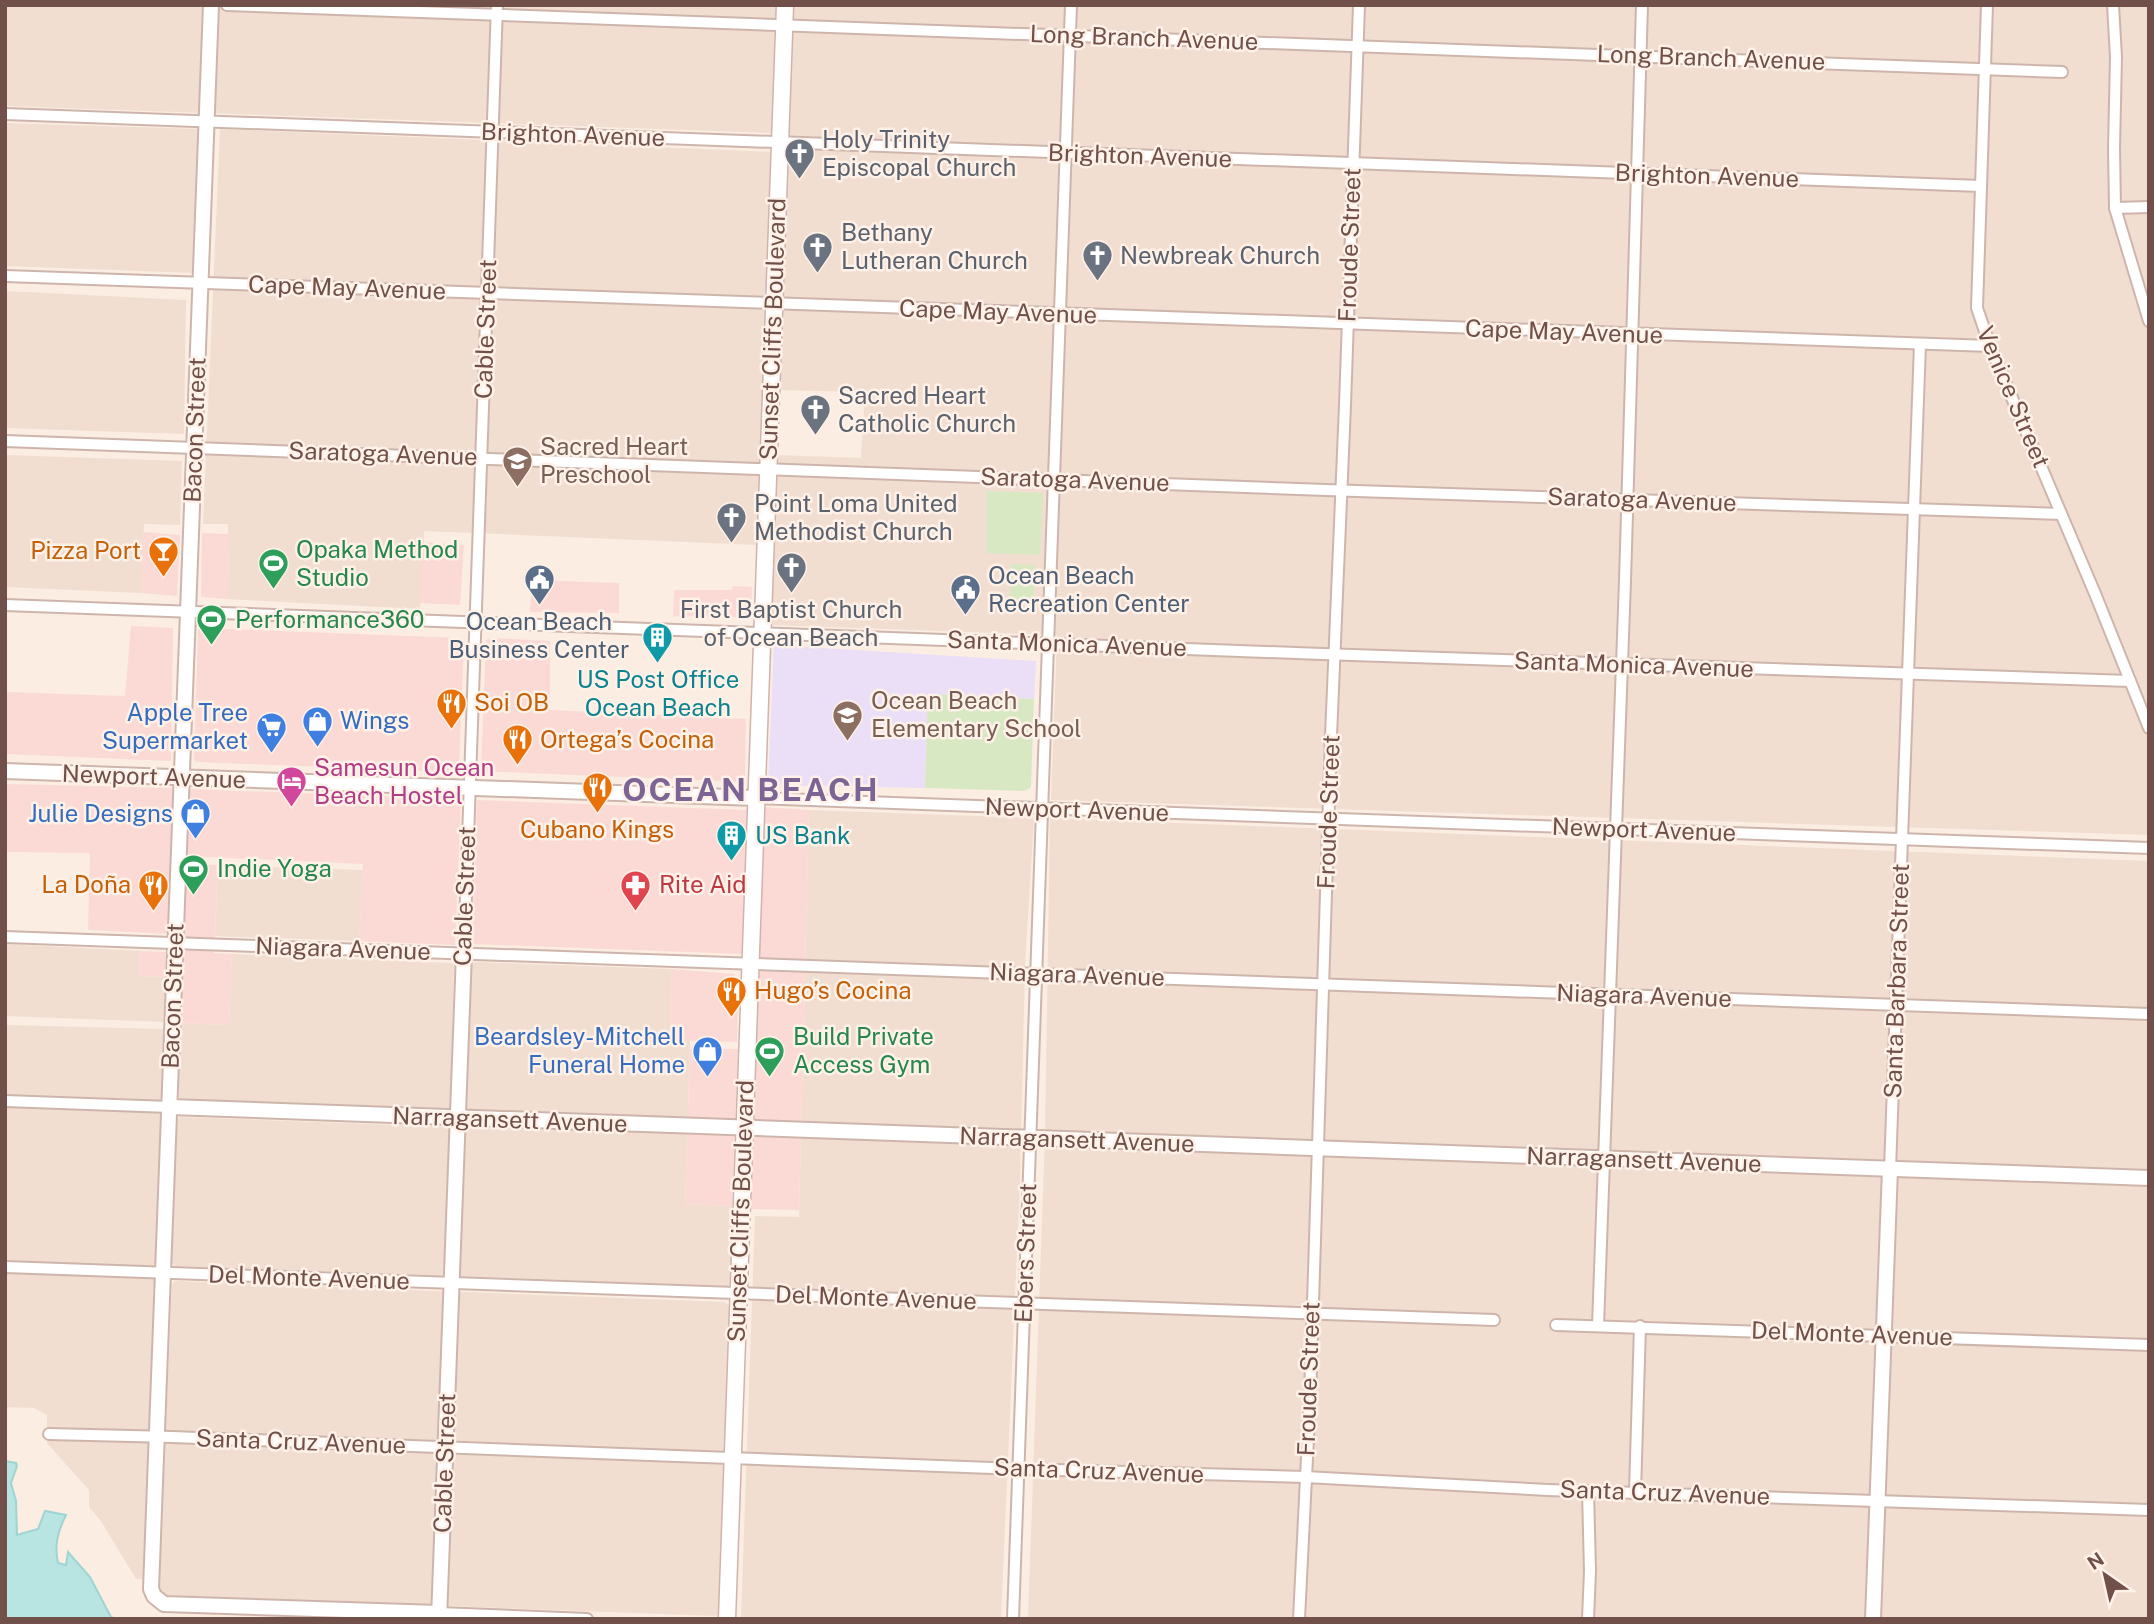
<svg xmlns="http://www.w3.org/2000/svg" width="2154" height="1624" viewBox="0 0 2154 1624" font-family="'Public Sans',sans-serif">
<rect width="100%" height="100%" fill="#fbede2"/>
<g fill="#f2ddd1">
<path d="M5 5H776L772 133 5 106Z"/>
<path d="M793 5H2149V835L1051 800 1057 635 770 625 776 455 861 458 865 392 779 390Z"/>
<path d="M5 123 199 129 195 273 5 266Z"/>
<path d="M220 129 774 152 758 545 424 531 420 609 227 599 228 524H203Z"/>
<path d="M5 291 186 300 184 434 5 428Z"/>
<path d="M5 455 182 461 180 525 144 524 141 593 5 587Z"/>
<path d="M809 810 1034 818 1025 965 1020 1182 1001 1619H741L755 1216 799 1217Z"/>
<path d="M1050 818 2149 861V1619H1028L1045 1135Z"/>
<path d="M218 865 363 870 359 941 215 936Z"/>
<path d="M5 944 140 951 139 976 168 977 166 1022 5 1016Z"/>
<path d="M232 954 453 963 454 966 450 1108 182 1100 179 1097V1023L229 1025Z"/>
<path d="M475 962 671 969 670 1039 690 1040 685 1204 732 1206 731 1283 728 1286 175 1266 171 1262 177 1120 180 1117 449 1127 466 1129 470 966Z"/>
<path d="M5 1025 164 1029 146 1579H136L101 1521 89 1507V1490L47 1443V1415L34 1408 5 1407Z"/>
<path d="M175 1281 725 1302 730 1306 721 1613 715 1616 162 1595 159 1591 172 1284Z"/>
</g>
<g fill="#fbdad6">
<path d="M143 532 180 535 177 596 141 593Z"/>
<path d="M202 533 228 534 227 599 201 597Z"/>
<path d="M423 542 464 545 460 605 420 603Z"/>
<path d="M532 580 619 583V613L530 612Z"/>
<path d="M733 586 752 587 751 615 749 617 673 616 674 590H732Z"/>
<path d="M131 626 173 628 171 761 5 754V692L125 696Z"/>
<path d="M202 628 461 638 464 641 459 768 455 772 196 762 194 759 198 630Z"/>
<path d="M491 638 550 641V710L746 719 745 782 481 771 486 640Z"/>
<path d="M5 784 176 788 170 934 88 930 90 853 5 852Z"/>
<path d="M190 789 461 799 455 945 359 941 363 864 187 856Z"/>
<path d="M477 800 747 810 742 954 472 944Z"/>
<path d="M762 807 809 810 799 1210 748 1209Z"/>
<path d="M187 864 218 865 214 953 232 954 229 1025 179 1023Z"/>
<path d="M140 951 169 952 168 977 139 976Z"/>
<path d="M671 969 734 974 738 983 737 1042 670 1040Z"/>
<path d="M690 1049H738L732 1206 685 1204Z"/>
</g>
<path fill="#eadff7" d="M774 645 1036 661 1034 699 928 694 925 788 768 785Z"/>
<g fill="#d8e8c2">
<path d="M986 491 1043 493 1040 555 986 553Z"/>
<path d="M1011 564 1035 565 1033 600 1010 599Z"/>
<path d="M928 694 1034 699 1031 787 1025 791 925 788Z"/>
</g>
<path fill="#b8e4e1" stroke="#9ed5d3" stroke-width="2" d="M5 1461 16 1463 17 1466 11 1483 16 1501 17 1535 38 1529 45 1511 66 1515C58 1531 54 1545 58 1563L66 1565 68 1552 90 1577 111 1617 115 1619H5Z"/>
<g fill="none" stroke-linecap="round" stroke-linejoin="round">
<defs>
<g id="minor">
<path d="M227 5 2062 72"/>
<path d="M1987 5 1977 308 1990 346 2096 596 2149 728"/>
<path d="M2113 5 2116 57 2114 148 2115 208 2149 321"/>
<path d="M5 114 1981 186"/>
<path d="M2115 208 2149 207"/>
<path d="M5 276 1990 346"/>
<path d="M5 441 1326 490 2061 514"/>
<path d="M5 605 1322 654 2130 681"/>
<path d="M755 798 2149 848"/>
<path d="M5 937 2149 1014"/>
<path d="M464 953 497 5"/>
<path d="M5 1101 170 1107"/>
<path d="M1890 1169 1920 344"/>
<path d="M5 1267 1494 1320"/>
<path d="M1556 1325 2149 1345"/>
<path d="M1598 1326 1625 581 1642 5"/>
<path d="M49 1434 172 1437 1019 1469 1305 1477 1548 1490 2149 1510"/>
<path d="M1635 1492 1640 1326"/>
<path d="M439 1613 587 1619"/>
<path d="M1013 1619 1071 5"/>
<path d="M1299 1619 1310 1397 1331 736 1345 405 1359 5"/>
<path d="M1588 1619 1590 1571 1588 1491"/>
</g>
<g id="tertiary">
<path d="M211 5 151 1589 154 1596 164 1604 439 1613"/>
<path d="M5 771 755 798"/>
<path d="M170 1107 2149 1178"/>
<path d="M439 1619 464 953"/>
<path d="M1873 1619 1890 1169"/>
</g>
<path id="secondary" d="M727 1619 785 5"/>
</defs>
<use href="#minor" stroke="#ceb5ac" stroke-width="14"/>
<use href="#tertiary" stroke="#ceb5ac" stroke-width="18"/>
<use href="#secondary" stroke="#d1b3aa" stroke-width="19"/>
<use href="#minor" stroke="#fff" stroke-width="10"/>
<use href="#tertiary" stroke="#fff" stroke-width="14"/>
<use href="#secondary" stroke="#fff" stroke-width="16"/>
</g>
<defs>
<symbol id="church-pin" viewBox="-11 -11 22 30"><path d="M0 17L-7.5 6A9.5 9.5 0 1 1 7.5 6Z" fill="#6b7280" stroke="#fef1e8"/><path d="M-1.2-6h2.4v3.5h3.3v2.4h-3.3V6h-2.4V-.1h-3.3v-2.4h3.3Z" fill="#fff"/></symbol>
<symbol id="school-pin" viewBox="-11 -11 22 30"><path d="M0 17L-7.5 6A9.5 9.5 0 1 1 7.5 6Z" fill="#8d6e63" stroke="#fef1e8"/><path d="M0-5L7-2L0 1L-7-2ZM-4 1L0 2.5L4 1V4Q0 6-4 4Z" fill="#fff"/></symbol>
<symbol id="bar-pin" viewBox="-11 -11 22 30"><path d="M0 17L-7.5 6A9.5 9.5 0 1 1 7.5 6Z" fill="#e8710a" stroke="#fef1e8"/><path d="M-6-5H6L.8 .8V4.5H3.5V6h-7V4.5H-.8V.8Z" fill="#fff"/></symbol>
<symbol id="stadium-pin" viewBox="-11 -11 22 30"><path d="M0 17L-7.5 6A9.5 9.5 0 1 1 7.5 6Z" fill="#2e9e5b" stroke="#fef1e8"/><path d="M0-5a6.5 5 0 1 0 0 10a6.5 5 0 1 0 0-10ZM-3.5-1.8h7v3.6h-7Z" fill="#fff"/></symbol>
<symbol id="civic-pin" viewBox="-11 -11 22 30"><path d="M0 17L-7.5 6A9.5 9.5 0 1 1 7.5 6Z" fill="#5c6f8a" stroke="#fef1e8"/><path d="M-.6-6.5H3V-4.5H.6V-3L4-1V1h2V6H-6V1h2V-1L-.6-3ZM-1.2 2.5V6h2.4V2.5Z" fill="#fff"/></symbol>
<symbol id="building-pin" viewBox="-11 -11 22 30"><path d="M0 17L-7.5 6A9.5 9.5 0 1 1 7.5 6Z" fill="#0f9aa8" stroke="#fef1e8"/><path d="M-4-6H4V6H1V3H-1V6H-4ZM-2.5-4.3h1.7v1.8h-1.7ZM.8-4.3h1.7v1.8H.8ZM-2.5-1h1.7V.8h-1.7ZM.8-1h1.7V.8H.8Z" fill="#fff"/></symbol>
<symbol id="restaurant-pin" viewBox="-11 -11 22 30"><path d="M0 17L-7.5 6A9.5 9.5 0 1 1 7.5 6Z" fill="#e8710a" stroke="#fef1e8"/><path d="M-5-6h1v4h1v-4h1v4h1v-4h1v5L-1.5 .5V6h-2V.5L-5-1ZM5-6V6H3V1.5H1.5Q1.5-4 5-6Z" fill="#fff"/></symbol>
<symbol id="shop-pin" viewBox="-11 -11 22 30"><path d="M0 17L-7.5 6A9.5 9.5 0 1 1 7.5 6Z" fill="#3f7fe0" stroke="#fef1e8"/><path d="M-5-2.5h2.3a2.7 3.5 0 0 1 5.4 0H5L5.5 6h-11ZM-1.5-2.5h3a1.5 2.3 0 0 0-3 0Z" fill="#fff"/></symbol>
<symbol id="supermarket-pin" viewBox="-11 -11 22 30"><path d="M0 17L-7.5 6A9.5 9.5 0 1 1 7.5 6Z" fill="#3f7fe0" stroke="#fef1e8"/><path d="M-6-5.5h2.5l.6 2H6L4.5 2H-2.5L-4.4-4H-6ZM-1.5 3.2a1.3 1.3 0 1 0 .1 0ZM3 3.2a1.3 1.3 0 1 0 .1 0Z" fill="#fff"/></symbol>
<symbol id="hotel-pin" viewBox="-11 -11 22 30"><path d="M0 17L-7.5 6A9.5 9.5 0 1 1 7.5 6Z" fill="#d1479c" stroke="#fef1e8"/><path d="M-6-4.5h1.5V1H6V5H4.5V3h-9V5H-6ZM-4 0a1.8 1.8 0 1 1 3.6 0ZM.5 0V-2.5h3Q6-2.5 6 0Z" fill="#fff"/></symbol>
<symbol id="pharmacy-pin" viewBox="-11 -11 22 30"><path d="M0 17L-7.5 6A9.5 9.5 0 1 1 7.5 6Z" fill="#e0444e" stroke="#fef1e8"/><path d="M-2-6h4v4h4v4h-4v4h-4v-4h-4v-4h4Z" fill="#fff"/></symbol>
</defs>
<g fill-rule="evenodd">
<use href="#church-pin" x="782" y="136" width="35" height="47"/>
<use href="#church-pin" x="800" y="230" width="35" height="47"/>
<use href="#church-pin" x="1080" y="238" width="35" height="47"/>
<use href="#church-pin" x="798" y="392" width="35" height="47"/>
<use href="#school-pin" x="500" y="444" width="35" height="47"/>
<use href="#church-pin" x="714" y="500" width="35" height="47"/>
<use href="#bar-pin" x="146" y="534" width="35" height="47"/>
<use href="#stadium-pin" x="256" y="546" width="35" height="47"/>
<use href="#church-pin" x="774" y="550" width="35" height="47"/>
<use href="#civic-pin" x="522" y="562" width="35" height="47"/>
<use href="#civic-pin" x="948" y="572" width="35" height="47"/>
<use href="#stadium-pin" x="194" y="602" width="35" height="47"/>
<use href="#building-pin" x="640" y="620" width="35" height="47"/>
<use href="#restaurant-pin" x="434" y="686" width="35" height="47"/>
<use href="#school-pin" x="830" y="698" width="35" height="47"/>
<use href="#shop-pin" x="300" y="704" width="35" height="47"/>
<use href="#supermarket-pin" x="254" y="710" width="35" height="47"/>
<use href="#restaurant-pin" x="500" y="722" width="35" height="47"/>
<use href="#hotel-pin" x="274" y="764" width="35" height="47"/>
<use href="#restaurant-pin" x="580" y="770" width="35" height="47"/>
<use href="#shop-pin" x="178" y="796" width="35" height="47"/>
<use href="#building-pin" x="714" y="818" width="35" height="47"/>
<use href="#stadium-pin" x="176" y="852" width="35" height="47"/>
<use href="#restaurant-pin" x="136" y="868" width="35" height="47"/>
<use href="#pharmacy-pin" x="618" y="868" width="35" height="47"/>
<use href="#restaurant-pin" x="714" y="974" width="35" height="47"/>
<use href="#shop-pin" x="690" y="1034" width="35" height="47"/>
<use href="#stadium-pin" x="752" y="1034" width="35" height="47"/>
</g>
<g text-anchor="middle" stroke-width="5" stroke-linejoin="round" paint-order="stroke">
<g font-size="24" fill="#72504a" stroke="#fef1e8">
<text transform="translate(1144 38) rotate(2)" y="8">Long Branch Avenue</text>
<text transform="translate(1711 58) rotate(2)" y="8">Long Branch Avenue</text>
<text transform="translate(573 135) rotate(2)" y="8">Brighton Avenue</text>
<text transform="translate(1140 156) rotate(2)" y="8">Brighton Avenue</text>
<text transform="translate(1707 176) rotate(2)" y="8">Brighton Avenue</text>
<text transform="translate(1350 245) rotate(-88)" y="8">Froude Street</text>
<text transform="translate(347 288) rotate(2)" y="8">Cape May Avenue</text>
<text transform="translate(998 312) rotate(2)" y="8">Cape May Avenue</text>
<text transform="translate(486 329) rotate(-88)" y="8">Cable Street</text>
<text transform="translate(773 329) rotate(-88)" y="8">Sunset Cliffs Boulevard</text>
<text transform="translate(1564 332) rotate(2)" y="8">Cape May Avenue</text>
<text transform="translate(2013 397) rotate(67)" y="8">Venice Street</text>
<text transform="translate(195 430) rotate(-88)" y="8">Bacon Street</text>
<text transform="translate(383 454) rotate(2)" y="8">Saratoga Avenue</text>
<text transform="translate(1075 480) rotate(2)" y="8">Saratoga Avenue</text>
<text transform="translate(1642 500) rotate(2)" y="8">Saratoga Avenue</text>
<text transform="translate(1067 644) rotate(2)" y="8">Santa Monica Avenue</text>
<text transform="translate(1634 665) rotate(2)" y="8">Santa Monica Avenue</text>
<text transform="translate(154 777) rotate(2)" y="8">Newport Avenue</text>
<text transform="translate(1077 810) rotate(2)" y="8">Newport Avenue</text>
<text transform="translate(1329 812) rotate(-88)" y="8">Froude Street</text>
<text transform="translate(1644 830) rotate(2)" y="8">Newport Avenue</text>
<text transform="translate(465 896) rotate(-88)" y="8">Cable Street</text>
<text transform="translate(343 949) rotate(2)" y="8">Niagara Avenue</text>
<text transform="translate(1077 975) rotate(2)" y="8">Niagara Avenue</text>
<text transform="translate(1897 981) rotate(-88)" y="8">Santa Barbara Street</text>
<text transform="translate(173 996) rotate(-88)" y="8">Bacon Street</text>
<text transform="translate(1644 996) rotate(2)" y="8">Niagara Avenue</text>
<text transform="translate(510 1120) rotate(2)" y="8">Narragansett Avenue</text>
<text transform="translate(1077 1140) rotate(2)" y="8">Narragansett Avenue</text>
<text transform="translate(1644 1160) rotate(2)" y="8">Narragansett Avenue</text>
<text transform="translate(741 1211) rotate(-88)" y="8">Sunset Cliffs Boulevard</text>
<text transform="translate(1026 1253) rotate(-88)" y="8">Ebers Street</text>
<text transform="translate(309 1278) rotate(2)" y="8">Del Monte Avenue</text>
<text transform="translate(876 1298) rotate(2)" y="8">Del Monte Avenue</text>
<text transform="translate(1852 1334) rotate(2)" y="8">Del Monte Avenue</text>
<text transform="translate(1309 1379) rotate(-88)" y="8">Froude Street</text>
<text transform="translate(301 1442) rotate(2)" y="8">Santa Cruz Avenue</text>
<text transform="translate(445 1463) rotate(-88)" y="8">Cable Street</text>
<text transform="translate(1099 1471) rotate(2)" y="8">Santa Cruz Avenue</text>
<text transform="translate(1665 1493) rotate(2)" y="8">Santa Cruz Avenue</text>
</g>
<g font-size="24" fill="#5b616d" stroke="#fef1e8" text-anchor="start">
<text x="822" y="148">Holy Trinity<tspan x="822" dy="28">Episcopal Church</tspan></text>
<text x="841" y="241">Bethany<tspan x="841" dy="28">Lutheran Church</tspan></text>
<text x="1120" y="264">Newbreak Church</text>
<text x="838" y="404">Sacred Heart<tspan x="838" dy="28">Catholic Church</tspan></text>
<text x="754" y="512">Point Loma United<tspan x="754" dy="28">Methodist Church</tspan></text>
<text x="791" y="618" text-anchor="middle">First Baptist Church<tspan x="791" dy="28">of Ocean Beach</tspan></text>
</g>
<g font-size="24" fill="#785e54" stroke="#fef1e8" text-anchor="start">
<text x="540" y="455">Sacred Heart<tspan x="540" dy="28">Preschool</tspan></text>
<text x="871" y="709">Ocean Beach<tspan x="871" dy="28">Elementary School</tspan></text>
</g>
<g font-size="24" fill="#27864d" stroke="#fef1e8" text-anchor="start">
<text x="296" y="558">Opaka Method<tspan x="296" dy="28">Studio</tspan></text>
<text x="235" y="628">Performance360</text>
<text x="217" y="877">Indie Yoga</text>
<text x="793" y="1045">Build Private<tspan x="793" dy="28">Access Gym</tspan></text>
</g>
<g font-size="24" fill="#c56008" stroke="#fef1e8" text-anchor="start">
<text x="141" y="559" text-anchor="end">Pizza Port</text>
<text x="474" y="711">Soi OB</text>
<text x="540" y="748">Ortega’s Cocina</text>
<text x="597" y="838" text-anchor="middle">Cubano Kings</text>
<text x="131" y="893" text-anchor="end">La Doña</text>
<text x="754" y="999">Hugo’s Cocina</text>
</g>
<g font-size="24" fill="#4e5e75" stroke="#fef1e8" text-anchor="start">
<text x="988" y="584">Ocean Beach<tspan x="988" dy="28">Recreation Center</tspan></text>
<text x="539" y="630" text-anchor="middle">Ocean Beach<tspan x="539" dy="28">Business Center</tspan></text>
</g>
<g font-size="24" fill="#0d838f" stroke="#fef1e8">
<text x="658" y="688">US Post Office<tspan x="658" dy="28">Ocean Beach</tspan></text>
<text x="755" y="844" text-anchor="start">US Bank</text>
</g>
<g font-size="24" fill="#366cbe" stroke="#fef1e8" text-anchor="end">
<text x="248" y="721">Apple Tree<tspan x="248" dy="28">Supermarket</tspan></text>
<text x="340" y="729" text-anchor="start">Wings</text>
<text x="173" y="822">Julie Designs</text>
<text x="685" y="1045">Beardsley-Mitchell<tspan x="685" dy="28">Funeral Home</tspan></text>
</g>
<g font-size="24" fill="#b23c85" stroke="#fef1e8" text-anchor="start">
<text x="314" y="776">Samesun Ocean<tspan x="314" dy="28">Beach Hostel</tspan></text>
</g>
<g font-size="24" fill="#be3a42" stroke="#fef1e8" text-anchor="start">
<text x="659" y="893">Rite Aid</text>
</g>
<g font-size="32" font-weight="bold" letter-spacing="2" fill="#7c6595" stroke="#fef1e8">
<text x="751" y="801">OCEAN BEACH</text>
</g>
</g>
<rect width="2154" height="1624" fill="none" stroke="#72504a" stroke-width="14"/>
<g transform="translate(2105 1575) rotate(326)" stroke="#fef1e8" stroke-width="5" paint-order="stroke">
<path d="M0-5L12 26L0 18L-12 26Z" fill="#72504a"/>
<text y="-10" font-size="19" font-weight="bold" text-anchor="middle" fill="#72504a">N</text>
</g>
</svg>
